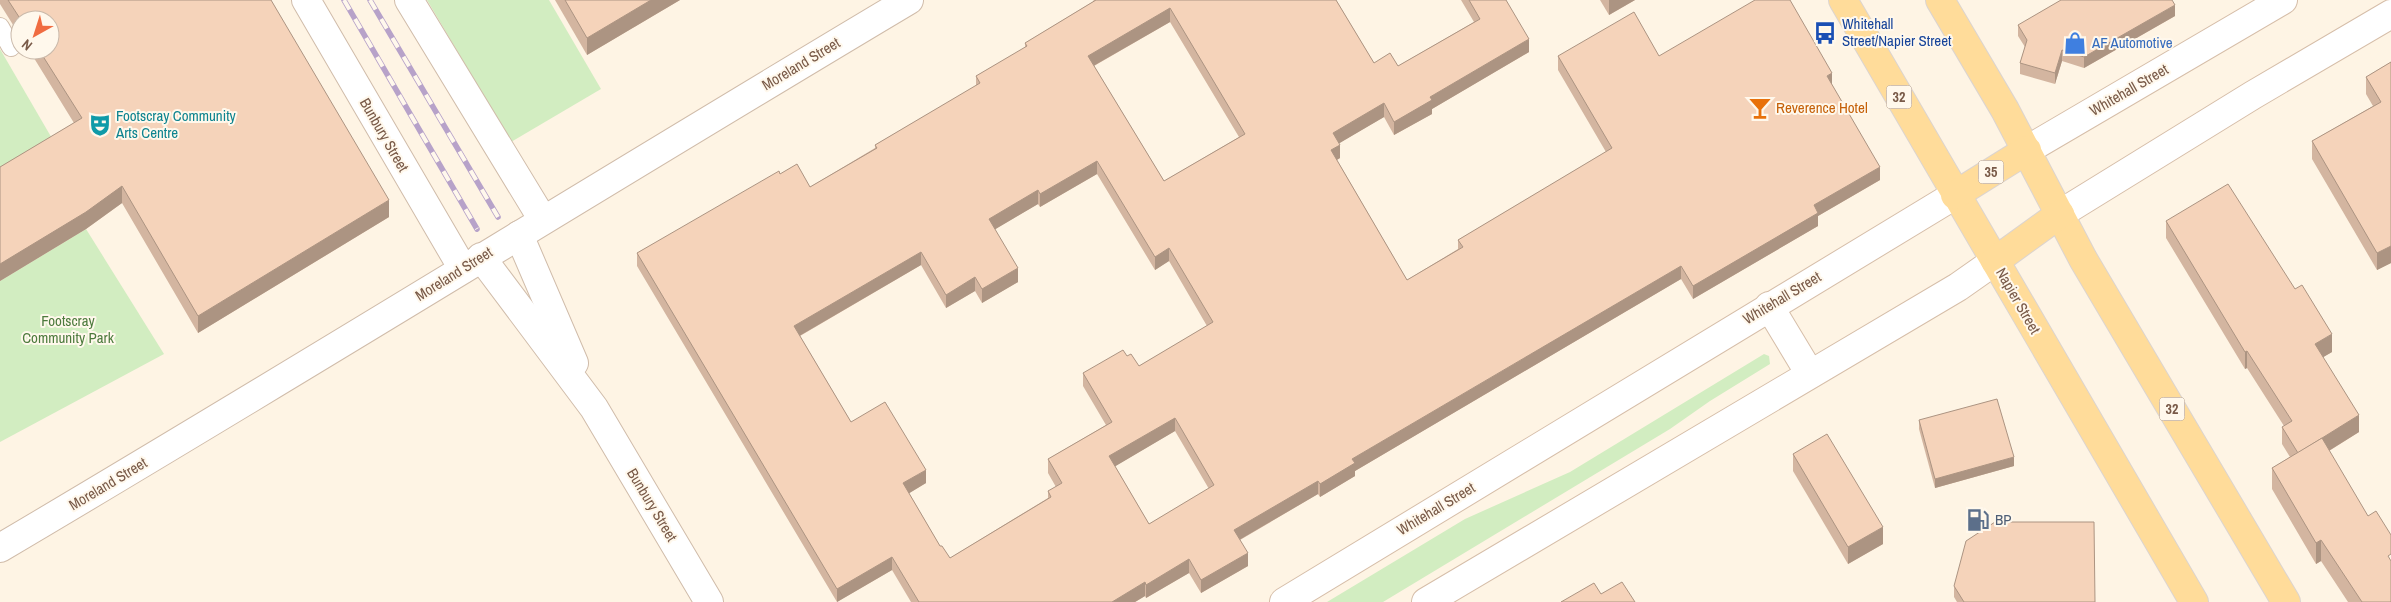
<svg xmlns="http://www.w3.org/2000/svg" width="2391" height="602" viewBox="0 0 2391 602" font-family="'Archivo Narrow',sans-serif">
<rect width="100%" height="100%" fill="#fef4e4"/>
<g fill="#d2edc1">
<path d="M427 0H549L601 89 511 142Z"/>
<path d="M0 49 57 147 0 183Z"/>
<path d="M86 229 164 354 0 442V281Z"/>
<path d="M1764 354 1769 356 1770 364 1710 401 1670 429 1383 602H1327L1465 519 1570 472Z"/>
</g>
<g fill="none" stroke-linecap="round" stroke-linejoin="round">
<defs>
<path id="lane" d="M0 27 11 47"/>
<g id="street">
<path d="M306 0 463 269"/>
<path d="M409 0 543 220"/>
<path d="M519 235 574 363"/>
<path d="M481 257 594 408 709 602"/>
<path d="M0 548C305 368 605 181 909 0"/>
</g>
<g id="secondary">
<path d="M2027 150 2283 0"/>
<path d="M2060 214 2253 95 2391 14"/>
<path d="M1769 306 1810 374"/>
<path d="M1284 602 1955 195"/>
<path d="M1426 602 1958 287 1995 261"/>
</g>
<g id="primary">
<path d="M1843 0 2194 602"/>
<path d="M1940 0 2005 110 2083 259 2286 602"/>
<path d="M1955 195 2027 150"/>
<path d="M1995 261 2060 214"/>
</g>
</defs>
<use href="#lane" stroke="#d0bcaa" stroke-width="20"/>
<use href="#street" stroke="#d0bcaa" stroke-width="30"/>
<use href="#secondary" stroke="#d6bea9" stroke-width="30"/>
<use href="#primary" stroke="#dcd4cf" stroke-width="30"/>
<use href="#lane" stroke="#fff" stroke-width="18"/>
<use href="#street" stroke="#fff" stroke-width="28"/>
<use href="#secondary" stroke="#fff" stroke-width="28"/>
<use href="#primary" stroke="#ffdc9a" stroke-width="28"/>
<defs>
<g id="rail">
<path d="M344 0 477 229"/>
<path d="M370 0 498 217"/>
</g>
</defs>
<use href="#rail" stroke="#b7a2c9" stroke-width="5.5"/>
<use href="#rail" stroke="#fff8ec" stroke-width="4" stroke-dasharray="11" stroke-linecap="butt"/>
</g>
<g fill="#d3b5a0" fill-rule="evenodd">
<path d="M0 0H271L389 217 198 333 122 203 86 229 0 281V167L74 123 29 50H50V20H20V36L0 4Z"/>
<path d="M555 0H680L587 55Z"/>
<path d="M1093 0H1336L1374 63 1398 66 1474 22 1461 0H1506L1529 52 1432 109V114L1394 135 1384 117 1339 143 1340 158 1337 160 1407 280 1458 249V240L1606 152 1558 70V56H1659L1832 85 1880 180 1818 216V226L1693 299 1681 279 1355 471V476L1320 497 1318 494 1240 540 1248 566 1201 593 1189 573 1146 598 1145 596 1135 602H911L892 570 837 602 637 266V253L780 174 810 187 875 148V145L976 86V76L1025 48V43L1094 1ZM1170 22 1239 137 1164 181 1094 66ZM1097 174 1155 270 1169 261 1207 326 1139 366 1127 356 1083 373V386L1106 425 1048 459V473L1056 487 1048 491V498L950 558 940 546 909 493 926 483 851 422 800 336 921 265 946 308 975 291 982 303 1018 282 995 229 1038 204 1040 207ZM1175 431 1209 489 1149 524 1115 466Z"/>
<path d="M1600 0H1635L1609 15Z"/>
<path d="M2175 16 2084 68 2062 61 2055 84 2020 74V63L2025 47 2018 36V25Z"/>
<path d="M2391 62V263L2377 270 2312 159V141L2373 106 2366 94V77Z"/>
<path d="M2166 221 2295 289 2332 352 2323 357 2359 432 2329 451 2391 602H2348L2321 561 2316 564 2272 489V468L2290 457 2282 444V427L2284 426 2247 368 2245 369 2166 238Z"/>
<path d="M1919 420 2014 466 1935 488 1919 429Z"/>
<path d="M1793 454 1883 544 1848 564 1793 471Z"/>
<path d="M1954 586 2095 602H1957L1954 597Z"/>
</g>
<g fill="#ac9482">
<path d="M651 0H680L587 55V38Z"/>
<path d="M1609 0H1635L1609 15Z"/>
<path d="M2175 5V16L2084 68V57Z"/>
<path d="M1170 8V22L1088 69V56Z"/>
<path d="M1529 39V52L1432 109V114L1394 135V122L1430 97Z"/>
<path d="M2062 50V61L2055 84V73Z"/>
<path d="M1832 73V87L1827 76Z"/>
<path d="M1384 103V117L1333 147V133Z"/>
<path d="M1340 145V158L1331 163V150Z"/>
<path d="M1097 161V174L1040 207V194Z"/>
<path d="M1880 167V180L1818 216V226L1693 299V286L1814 205Z"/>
<path d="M122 186V203L86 229 0 281V264Z"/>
<path d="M1038 190V204L989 233V219Z"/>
<path d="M389 200V217L198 333V316Z"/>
<path d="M2391 246V263L2377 270V253Z"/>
<path d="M1169 248V261L1155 270V257Z"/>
<path d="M921 252V265L794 339V326Z"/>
<path d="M1681 266V279L1355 471V476L1320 497V484L1352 459Z"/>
<path d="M1018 268V282L982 303V289Z"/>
<path d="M975 277V291L946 308V295Z"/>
<path d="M2332 334V352L2315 362V344Z"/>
<path d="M2247 351V368L2245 369V352Z"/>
<path d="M2359 415V432L2298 470V453Z"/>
<path d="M1175 418V431L1109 470V456Z"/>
<path d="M2014 457V466L1935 488V479Z"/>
<path d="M926 470V483L903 497V483Z"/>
<path d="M1318 481V494L1234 543V530Z"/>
<path d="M1883 527V544L1848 564V547Z"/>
<path d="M2321 540V561L2316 564V543Z"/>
<path d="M1248 553V566L1201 593V580Z"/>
<path d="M892 557V570L837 602V589Z"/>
<path d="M1189 559V573L1146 598V585Z"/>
<path d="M1145 582V596L1135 602H1112Z"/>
</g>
<g fill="#f5d3ba" stroke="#ac9482" fill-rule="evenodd">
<path d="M8 0H271L389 200 198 316 122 186 86 212 0 264V167L82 118 39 50H50V20H21Z"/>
<path d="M565 0H651L587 38Z"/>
<path d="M1096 0H1336L1374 63 1390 53 1398 66 1480 19 1469 0H1506L1529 39 1430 97 1432 100 1394 122 1384 103 1333 133 1340 145 1331 150 1407 280 1463 247 1458 240 1612 148 1558 56 1634 12 1659 56 1755 0H1790L1832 73 1827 76 1880 167 1814 205 1818 213 1693 286 1681 266 1352 459 1355 463 1320 484 1318 481 1234 530 1248 553 1201 580 1189 559 1146 585 1145 582 1112 602H919L892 557 837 589 637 253 779 171 780 174 797 164 810 187 877 148 875 145 980 83 976 76 1027 46 1025 43ZM1170 8 1245 134 1164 181 1088 56ZM1097 161 1155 257 1169 248 1213 322 1139 366 1131 354 1127 356 1123 350 1083 373 1112 422 1048 459 1062 483 1048 491 1051 497 950 558 942 546H940L903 483 926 470 885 402 851 422 794 326 921 252 946 295 975 277 982 289 1018 268 989 219 1038 190 1040 194ZM1175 418 1214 485 1149 524 1109 456Z"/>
<path d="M2061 0H2172L2175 5 2084 57 2062 50 2055 73 2020 63 2027 40 2018 25Z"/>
<path d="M2391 62V246L2377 253 2312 141 2381 102 2366 77Z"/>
<path d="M2228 184 2295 289 2302 285 2332 334 2315 344 2359 415 2298 453 2282 427 2292 421 2247 351 2245 352 2166 221Z"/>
<path d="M1997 399 2014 457 1935 479 1919 420Z"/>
<path d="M1827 434 1883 527 1848 547 1793 454Z"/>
<path d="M2322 438 2368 516 2376 511 2391 535V554L2388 556 2391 561V602H2362L2321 540 2316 543 2272 468Z"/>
<path d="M1995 522H2094L2095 602H1964L1954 586 1966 541Z"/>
<path d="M1622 582 1635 602H1561L1594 583 1601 594Z"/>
</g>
<defs>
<symbol id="bus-bare" viewBox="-9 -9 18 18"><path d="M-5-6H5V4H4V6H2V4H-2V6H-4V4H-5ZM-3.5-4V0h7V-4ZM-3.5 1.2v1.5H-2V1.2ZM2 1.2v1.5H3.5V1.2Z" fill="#1a4fb4" stroke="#fff8ec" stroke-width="2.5" paint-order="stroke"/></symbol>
<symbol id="shop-bare" viewBox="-9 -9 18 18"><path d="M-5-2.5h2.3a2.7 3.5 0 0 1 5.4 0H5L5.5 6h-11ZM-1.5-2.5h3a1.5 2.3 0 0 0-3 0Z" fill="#3f7fe0" stroke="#fff8ec" stroke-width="2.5" paint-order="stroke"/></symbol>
<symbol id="bar-bare" viewBox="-9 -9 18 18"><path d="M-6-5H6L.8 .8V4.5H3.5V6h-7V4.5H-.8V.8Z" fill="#e8710a" stroke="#fff8ec" stroke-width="2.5" paint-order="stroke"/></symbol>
<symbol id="theatre-bare" viewBox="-9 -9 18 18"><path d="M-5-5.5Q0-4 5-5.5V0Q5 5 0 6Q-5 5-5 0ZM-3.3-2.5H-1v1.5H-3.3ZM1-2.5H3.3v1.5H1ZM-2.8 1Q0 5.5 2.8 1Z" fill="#0f9aa8" stroke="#fff8ec" stroke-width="2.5" paint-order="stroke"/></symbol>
<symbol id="fuel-bare" viewBox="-9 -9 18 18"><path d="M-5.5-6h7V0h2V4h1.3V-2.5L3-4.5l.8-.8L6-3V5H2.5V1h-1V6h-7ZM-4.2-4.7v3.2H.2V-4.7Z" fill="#5c6f8a" stroke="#fff8ec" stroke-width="2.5" paint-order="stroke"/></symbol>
</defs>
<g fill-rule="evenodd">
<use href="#bus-bare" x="1809" y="17" width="32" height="32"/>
<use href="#shop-bare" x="2059" y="27" width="32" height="32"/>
<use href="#bar-bare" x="1744" y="92" width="32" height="32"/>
<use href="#theatre-bare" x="84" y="109" width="32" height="32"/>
<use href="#fuel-bare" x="1962" y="504" width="32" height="32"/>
</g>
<g text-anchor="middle" stroke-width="4" stroke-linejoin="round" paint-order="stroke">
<g fill="#fff8ec" stroke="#a18979" stroke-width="1">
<rect x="1886.5" y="85.5" width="25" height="23" rx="4"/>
<rect x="1978.5" y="160.5" width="25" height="23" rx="4"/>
<rect x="2159.5" y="397.5" width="25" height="23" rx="4"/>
</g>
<g font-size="14" font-weight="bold" fill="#795a48">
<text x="1899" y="102">32</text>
<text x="1991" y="177">35</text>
<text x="2172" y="414">32</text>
</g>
<g font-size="15" fill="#164399" stroke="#fff8ec" text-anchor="start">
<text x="1842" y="29">Whitehall<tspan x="1842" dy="17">Street/Napier Street</tspan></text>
</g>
<g font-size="15" fill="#366cbe" stroke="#fff8ec" text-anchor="start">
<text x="2092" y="48">AF Automotive</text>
</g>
<g font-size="15" fill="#795a48" stroke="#fff8ec">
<text transform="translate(801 64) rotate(-31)" y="5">Moreland Street</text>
<text transform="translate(2129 90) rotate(-30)" y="5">Whitehall Street</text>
<text transform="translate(384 135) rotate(60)" y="5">Bunbury Street</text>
<text transform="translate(454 274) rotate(-32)" y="5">Moreland Street</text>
<text transform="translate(1782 298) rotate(-31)" y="5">Whitehall Street</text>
<text transform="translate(2018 301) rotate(60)" y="5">Napier Street</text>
<text transform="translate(108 484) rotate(-31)" y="5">Moreland Street</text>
<text transform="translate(652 505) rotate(59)" y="5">Bunbury Street</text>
<text transform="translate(1436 509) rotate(-31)" y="5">Whitehall Street</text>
</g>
<g font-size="15" fill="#c56008" stroke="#fff8ec" text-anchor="start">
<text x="1776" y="113">Reverence Hotel</text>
</g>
<g font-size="15" fill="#0d838f" stroke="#fff8ec" text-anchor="start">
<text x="116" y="121">Footscray Community<tspan x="116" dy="17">Arts Centre</tspan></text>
</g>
<g font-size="15" fill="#4c7a3c" stroke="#fff8ec">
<text x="68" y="326">Footscray<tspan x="68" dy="17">Community Park</tspan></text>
</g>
<g font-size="15" fill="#4e5e75" stroke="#fff8ec" text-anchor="start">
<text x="1995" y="525">BP</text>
</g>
</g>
<g transform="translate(35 35) rotate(219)"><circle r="24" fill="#fff8ec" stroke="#c9b9aa"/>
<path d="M0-4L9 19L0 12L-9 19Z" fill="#f06c41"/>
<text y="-8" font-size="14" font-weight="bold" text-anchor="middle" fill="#795a48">N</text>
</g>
</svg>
